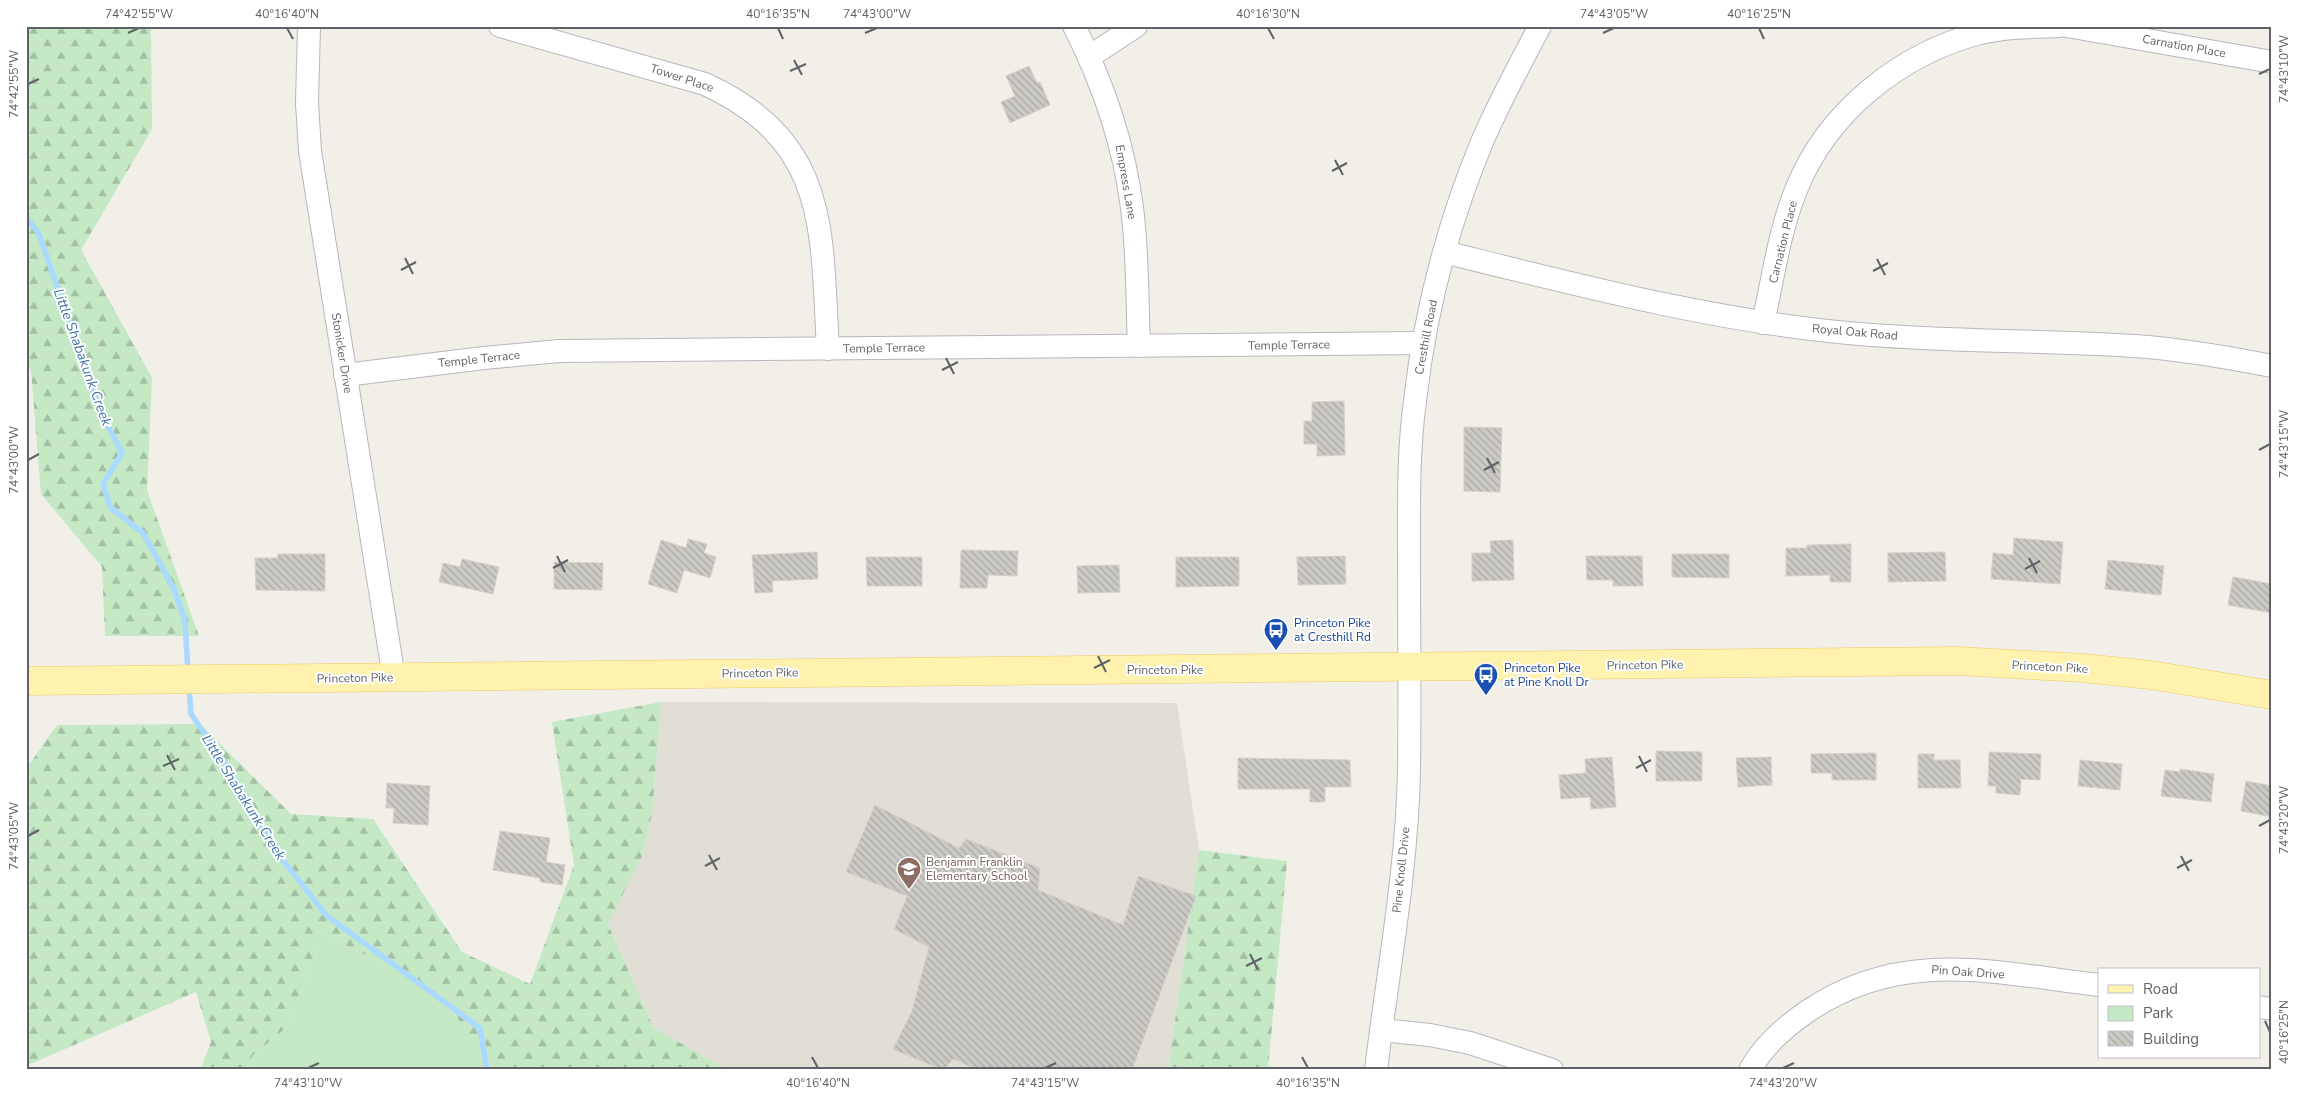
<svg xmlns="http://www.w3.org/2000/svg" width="2298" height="1096" viewBox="0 0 2298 1096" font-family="'Nunito Sans',sans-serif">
<defs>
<pattern id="forest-firs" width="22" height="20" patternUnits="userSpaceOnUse" patternTransform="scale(1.25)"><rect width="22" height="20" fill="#c5e8c5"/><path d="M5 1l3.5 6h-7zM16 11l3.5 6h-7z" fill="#a3c0a4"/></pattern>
<pattern id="building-back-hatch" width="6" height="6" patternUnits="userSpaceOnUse" patternTransform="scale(1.25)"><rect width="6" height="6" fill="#cccac5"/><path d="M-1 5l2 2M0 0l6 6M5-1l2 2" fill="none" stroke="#a9a8a4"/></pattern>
</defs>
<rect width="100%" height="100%" fill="#f1efe8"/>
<path fill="#e1ded6" d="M661 702 1177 703 1199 850 1168 1070H728L654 1028 608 923 642 856 652 815Z"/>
<path fill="#c5e8c5" d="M322 934 436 989 495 1070H246L253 1055 288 1026Z"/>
<g fill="url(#forest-firs)">
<path d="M26 26H151L152 129 81 250 152 378 147 490 199 636H105L102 567 41 494 31 370 26 360Z"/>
<path d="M661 702 652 815 642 856 608 924 654 1028 728 1070H495L436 989 322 934 288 1026 253 1055 246 1070H200L211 1042 196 992 26 1066V769L57 725 200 724 291 814 373 819 462 952 530 984 574 865 552 722Z"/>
<path d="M1199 850 1287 861 1268 1070H1168Z"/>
</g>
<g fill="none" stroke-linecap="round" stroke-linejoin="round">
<g stroke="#aadaff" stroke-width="5.5">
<path d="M26 217 39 234 100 411 122 453 103 484 110 507 143 533 174 589 185 621 188 673"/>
<path d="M189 687 191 714 227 766 278 854 326 915 480 1028 487 1070"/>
</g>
</g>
<g fill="url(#building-back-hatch)" stroke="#d6d1c6">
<path d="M1029 66 1037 83 1040 82 1050 105 1010 123 1001 102 1015 96 1006 76Z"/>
<path d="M1344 401 1345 455 1317 456V444H1304V421H1312V402Z"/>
<path d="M1464 427 1502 428 1500 492 1464 491Z"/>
<path d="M2014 538 2063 542 2060 584 1991 579 1993 553 2013 555Z"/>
<path d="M688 539 707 544 704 553 716 557 710 578 684 570 677 593 648 584 661 540 686 548Z"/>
<path d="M1513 540 1514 580 1472 581V553H1491L1490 541Z"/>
<path d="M1851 544V582H1830V575L1786 576V548H1807V545Z"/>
<path d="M961 550 1018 551 1017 576 988 575 987 588H960Z"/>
<path d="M817 552 818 579 772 581 773 592 755 593 752 555Z"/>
<path d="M1945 552 1946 581 1888 582V553Z"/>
<path d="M278 554H325V591L256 590 255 558H278Z"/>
<path d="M1672 554H1729V578L1672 577Z"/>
<path d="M1345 556 1346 584 1298 585 1297 557Z"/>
<path d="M1586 556H1642L1643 586H1613V580H1587Z"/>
<path d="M866 557H922V586H867Z"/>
<path d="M1176 557H1239V586L1176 587Z"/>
<path d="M462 559 499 567 493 594 439 582 443 563 460 567Z"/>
<path d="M2108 560 2164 566 2161 595 2105 589Z"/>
<path d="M554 562 603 563 602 590 554 589Z"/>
<path d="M1119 565 1120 592 1078 593 1077 566Z"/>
<path d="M2233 577 2272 584V613L2228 605Z"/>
<path d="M1656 751 1702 752V781H1656Z"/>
<path d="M1989 752 2041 754 2040 780 2021 779 2020 795 1996 793V786H1988Z"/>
<path d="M1876 753V780H1832V773H1811V754Z"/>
<path d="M1918 754H1934V760H1960L1961 788H1918Z"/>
<path d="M1612 757 1616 807 1591 809 1590 797 1561 799 1559 775 1586 773 1585 759Z"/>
<path d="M1771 757 1772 785 1738 787 1736 758Z"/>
<path d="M1238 758 1350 760 1351 787H1325V802H1310V789H1238Z"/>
<path d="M2080 760 2122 764 2120 790 2078 786Z"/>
<path d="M2180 769 2214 774 2211 802 2161 796 2165 770 2180 772Z"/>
<path d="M2246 781 2272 786V817L2241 811Z"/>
<path d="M387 783 430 786 428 825 393 823 394 808H386Z"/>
<path d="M875 805 959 848 966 839 1040 868 1038 890 1123 925 1138 876 1196 896 1132 1070H978L953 1059 944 1070H942L893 1049 912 1011 929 947 894 929 907 896 846 872Z"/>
<path d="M500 831 550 838 546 862 565 865 562 885 540 882V878L493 870Z"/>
</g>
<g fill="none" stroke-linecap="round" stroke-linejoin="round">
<defs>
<g id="minor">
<path d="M309 26 307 103 310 151 394 678"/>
<path d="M500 26 705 84C830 142 821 230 828 349"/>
<path d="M1074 26C1103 83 1124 144 1132 208 1138 253 1137 300 1139 346"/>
<path d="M2067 26 2272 62"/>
<path d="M1089 57 1136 26"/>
<path d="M1444 252C1578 285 1710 320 1848 333 1943 342 2039 340 2134 346 2180 349 2226 357 2272 366"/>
<path d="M1763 323C1773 279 1779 232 1796 190 1827 112 1900 54 1980 33 2006 27 2033 27 2059 26"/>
<path d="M345 375 484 358 559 351 1423 343"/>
<path d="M2259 1007 2272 1009"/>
<path d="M1381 1030 1430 1035 1470 1043 1552 1070"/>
<path d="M1376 1070C1388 970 1407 871 1409 771 1410 699 1409 628 1409 556 1409 504 1408 452 1415 401 1425 312 1448 224 1482 142 1499 102 1520 64 1540 26"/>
<path d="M1750 1070C1763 1046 1786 1026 1808 1011 1902 947 1995 973 2099 985"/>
</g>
<path id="major" d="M26 681 1958 661 2083 668 2151 675 2272 695"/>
</defs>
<use href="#minor" stroke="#b5b8bc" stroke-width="24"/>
<use href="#major" stroke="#f2c960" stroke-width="29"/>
<use href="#minor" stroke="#fff" stroke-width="22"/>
<use href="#major" stroke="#fff2af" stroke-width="28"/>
</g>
<path fill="none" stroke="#5f6368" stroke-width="2" d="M287 28 293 39M778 28 783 39M1268 28 1274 39M1759 28 1764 39M128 33 139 28M865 33 877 28M1603 33 1614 28M794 60 802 75M790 71 806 64M2259 74 2270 69M28 84 39 79M1335 160 1343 175M1332 171 1347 163M405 258 413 274M1877 259 1885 275M401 270 416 262M1873 271 1888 263M946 358 954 374M942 370 958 362M2259 450 2270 444M1487 458 1495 473M28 460 39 454M1484 470 1499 462M557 556 565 572M2029 558 2037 573M553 568 568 560M2025 569 2040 561M1098 656 1106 672M1094 668 1110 660M167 755 175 770M1639 756 1647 772M163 766 179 759M1636 768 1651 760M2259 826 2270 820M28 836 39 830M709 855 717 870M2181 856 2189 871M705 866 720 858M2177 868 2192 860M1250 954 1258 970M1246 966 1262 958M2265 1021 2270 1032M812 1057 818 1068M1302 1057 1308 1068M308 1068 319 1063M1045 1068 1056 1063M1783 1068 1794 1063"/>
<defs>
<symbol id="bus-pin" viewBox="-11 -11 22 30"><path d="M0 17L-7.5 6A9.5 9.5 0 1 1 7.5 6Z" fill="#1a4fb4" stroke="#fff"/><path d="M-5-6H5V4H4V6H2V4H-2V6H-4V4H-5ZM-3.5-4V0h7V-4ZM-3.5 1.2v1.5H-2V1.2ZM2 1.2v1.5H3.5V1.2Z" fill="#fff"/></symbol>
<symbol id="school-pin" viewBox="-11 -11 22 30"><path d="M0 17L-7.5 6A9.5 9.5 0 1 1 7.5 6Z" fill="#8d6e63" stroke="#fff"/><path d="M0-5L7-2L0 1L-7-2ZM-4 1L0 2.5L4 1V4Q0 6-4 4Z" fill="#fff"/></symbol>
</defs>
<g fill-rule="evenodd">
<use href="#bus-pin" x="1262" y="616" width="28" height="38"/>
<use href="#bus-pin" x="1472" y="661" width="28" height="38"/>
<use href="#school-pin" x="895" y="855" width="28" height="38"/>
</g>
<g text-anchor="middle" stroke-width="4" stroke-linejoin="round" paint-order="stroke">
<g font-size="12" fill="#5f6368" stroke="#fff">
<text transform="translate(2184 46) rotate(10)" y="4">Carnation Place</text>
<text transform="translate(682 78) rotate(18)" y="4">Tower Place</text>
<text transform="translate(1126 182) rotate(80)" y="4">Empress Lane</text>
<text transform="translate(1783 242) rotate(-76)" y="4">Carnation Place</text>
<text transform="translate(1855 332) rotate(5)" y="4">Royal Oak Road</text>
<text transform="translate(1426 337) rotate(-79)" y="4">Cresthill Road</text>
<text transform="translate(1289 345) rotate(-1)" y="4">Temple Terrace</text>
<text transform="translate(884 348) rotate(-1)" y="4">Temple Terrace</text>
<text transform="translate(342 353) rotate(81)" y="4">Stonicker Drive</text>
<text transform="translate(479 359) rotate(-6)" y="4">Temple Terrace</text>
<text transform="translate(1645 665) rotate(-1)" y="4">Princeton Pike</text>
<text transform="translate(2050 667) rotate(3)" y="4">Princeton Pike</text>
<text x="1165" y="674">Princeton Pike</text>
<text transform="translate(760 673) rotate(-1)" y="4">Princeton Pike</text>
<text transform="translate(355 678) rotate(-1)" y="4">Princeton Pike</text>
<text transform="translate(1401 870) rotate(-84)" y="4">Pine Knoll Drive</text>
<text transform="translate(1968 972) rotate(4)" y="4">Pin Oak Drive</text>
</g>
<g font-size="12" fill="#164399" stroke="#fff" text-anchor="start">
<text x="1294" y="627">Princeton Pike<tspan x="1294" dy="14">at Cresthill Rd</tspan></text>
<text x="1504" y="672">Princeton Pike<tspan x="1504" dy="14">at Pine Knoll Dr</tspan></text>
</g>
<g font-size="12" fill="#785e54" stroke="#fff" text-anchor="start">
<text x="926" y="866">Benjamin Franklin<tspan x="926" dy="14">Elementary School</tspan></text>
</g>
<g font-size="14" font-style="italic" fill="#4174aa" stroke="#fff">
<text transform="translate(83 357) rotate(70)" y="5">Little Shabakunk Creek</text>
<text transform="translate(244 797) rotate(58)" y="5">Little Shabakunk Creek</text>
</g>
</g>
<rect width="2298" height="1096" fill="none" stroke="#ffffff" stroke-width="55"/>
<rect x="2098" y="968" width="162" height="90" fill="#ffffff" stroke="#bfc1c3"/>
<rect x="2108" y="985" width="25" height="8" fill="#fff2af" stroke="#bfc1c3"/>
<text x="2143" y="994" font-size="15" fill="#5f6368">Road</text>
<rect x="2108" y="1006" width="25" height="15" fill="#c5e8c5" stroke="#bfc1c3"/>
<text x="2143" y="1018" font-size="15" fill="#5f6368">Park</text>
<rect x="2108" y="1031" width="25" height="15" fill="url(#building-back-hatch)" stroke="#bfc1c3"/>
<text x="2143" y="1044" font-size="15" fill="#5f6368">Building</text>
<rect x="28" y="28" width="2242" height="1040" fill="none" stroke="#5f6368" stroke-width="2"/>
<g font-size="12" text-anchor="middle" fill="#5f6368">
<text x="139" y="18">74°42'55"W</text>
<text x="287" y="18">40°16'40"N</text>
<text x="778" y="18">40°16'35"N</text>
<text x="877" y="18">74°43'00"W</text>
<text x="1268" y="18">40°16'30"N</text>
<text x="1614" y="18">74°43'05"W</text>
<text x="1759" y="18">40°16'25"N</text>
<text transform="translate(2284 69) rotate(-90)" y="4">74°43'10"W</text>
<text transform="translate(14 84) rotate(-90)" y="4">74°42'55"W</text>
<text transform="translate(2284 444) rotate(-90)" y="4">74°43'15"W</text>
<text transform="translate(14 460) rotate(-90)" y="4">74°43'00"W</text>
<text transform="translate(2284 820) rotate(-90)" y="4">74°43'20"W</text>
<text transform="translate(14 836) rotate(-90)" y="4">74°43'05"W</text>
<text transform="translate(2284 1032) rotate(-90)" y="4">40°16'25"N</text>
<text x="308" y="1087">74°43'10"W</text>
<text x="818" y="1087">40°16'40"N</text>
<text x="1045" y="1087">74°43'15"W</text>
<text x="1308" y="1087">40°16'35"N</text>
<text x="1783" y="1087">74°43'20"W</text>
</g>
</svg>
